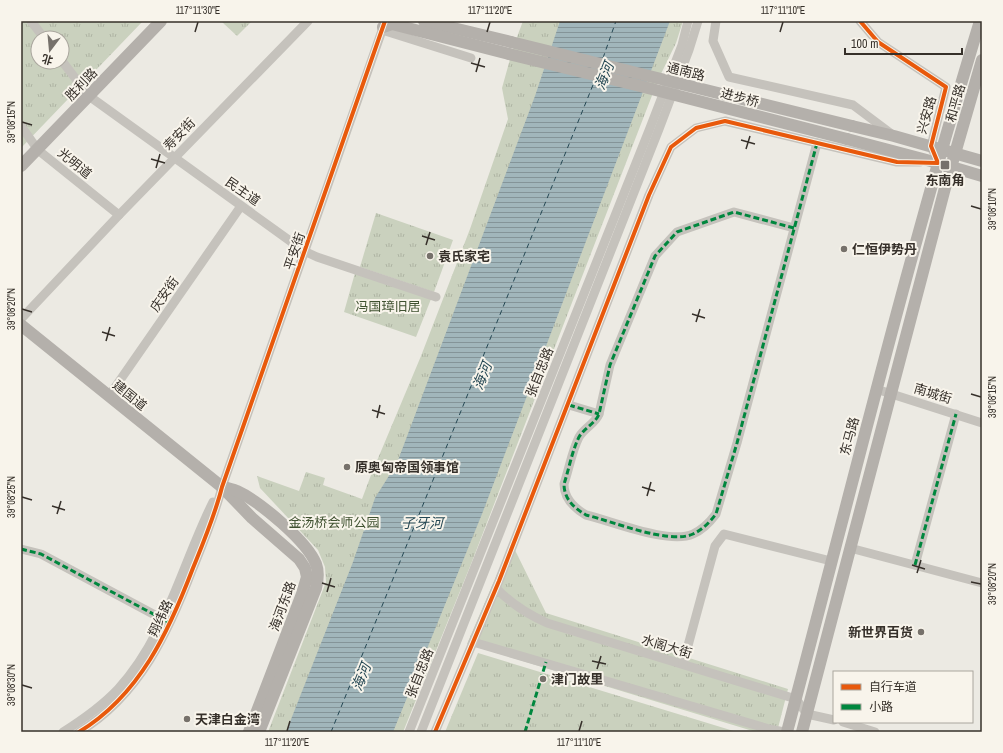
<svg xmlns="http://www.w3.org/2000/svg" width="1003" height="753" viewBox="0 0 1003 753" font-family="'Archivo Narrow','Noto Sans SC',sans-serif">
<defs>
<pattern id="park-tufts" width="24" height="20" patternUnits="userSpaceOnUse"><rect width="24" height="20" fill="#cad1be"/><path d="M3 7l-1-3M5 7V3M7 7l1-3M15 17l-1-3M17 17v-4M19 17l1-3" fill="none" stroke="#aeb4a3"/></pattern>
<pattern id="water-rules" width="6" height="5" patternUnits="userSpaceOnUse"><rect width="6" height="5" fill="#a1b6bb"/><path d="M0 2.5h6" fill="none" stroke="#849498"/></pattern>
</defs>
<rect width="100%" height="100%" fill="#eceae3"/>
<g fill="url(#park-tufts)" fill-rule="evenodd">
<path d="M21 21H143L21 148ZM38 38H62V62H38Z"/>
<path d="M221 21H252L237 36Z"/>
<path d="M523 21H683L676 43 658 80 471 564 403 732H268L326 582 325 567 318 550 260 488 257 476 299 491 306 472 325 478 323 485 362 499 371 475 421 356 470 229 508 119 502 88 514 45Z"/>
<path d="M376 213 453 240 434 292 360 267Z"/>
<path d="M355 273 431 299 416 337 344 312Z"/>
<path d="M511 542 546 613 788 689 777 732H756L467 644Z"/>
<path d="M478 653 737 732H445Z"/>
</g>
<path fill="url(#water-rules)" d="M560 21H670L482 514 393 732H286L353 562 375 498 397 463 535 96Z"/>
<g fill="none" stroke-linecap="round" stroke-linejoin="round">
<g stroke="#244753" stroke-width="1" stroke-dasharray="5 4" stroke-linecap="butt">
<path d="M603 58 616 21"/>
<path d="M331 732 595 80"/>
</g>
<g stroke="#c5c2bc" stroke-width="9">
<path d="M31 21 44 38"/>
<path d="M716 21 713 41 729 77 853 105 893 135"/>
<path d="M860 21 878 42 946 87 931 146 933 151"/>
<path d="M382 30 471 58"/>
<path d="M62 61 89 96 304 251 317 257 436 297"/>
<path d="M21 126 38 150 119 215"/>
<path d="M794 228 734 212 677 232 655 256 610 365 599 414C595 424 585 427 579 437 572 451 569 469 564 484 564 499 574 508 586 515 612 521 669 545 693 534 702 530 710 522 716 514L737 443 817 143"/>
<path d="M21 319 119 215 308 21"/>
<path d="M876 389 982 423"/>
<path d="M109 396 241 206"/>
<path d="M569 405 599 414"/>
<path d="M850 548 982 583"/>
<path d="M21 549 41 554 168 622"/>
<path d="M915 565 956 414"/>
<path d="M496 588C511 604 527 614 547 623L796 699 807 714"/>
<path d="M473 642 769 729 784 732"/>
<path d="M683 664 715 546 724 534 831 561"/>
<path d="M807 714 834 720"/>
<path d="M843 722 875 732"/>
<path d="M63 732C82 720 102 706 118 689 166 637 182 564 213 502"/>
<path d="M79 732C140 695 169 631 193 568 204 541 215 515 222 487L385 22"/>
<path d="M409 732 650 128 682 45 688 21"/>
<path d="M421 732 659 129 689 50 698 21"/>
<path d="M435 732 499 581 649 195 671 147 696 128 725 121 897 162H920"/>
</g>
<g stroke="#b4b0ab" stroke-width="12">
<path d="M424 21 511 42"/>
<path d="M383 27 392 24 509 54"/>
<path d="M852 126 894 136 982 161"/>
<path d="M847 139 938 163 982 176"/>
<path d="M21 166 161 21"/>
<path d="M21 325 222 487 252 518 299 559 305 568 307 577 302 594 249 732"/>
<path d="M222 487C227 488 232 489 237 491 259 501 307 541 316 564 319 572 318 580 316 588L259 732"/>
<path d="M787 732C850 495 908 256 980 21"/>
<path d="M802 732 945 188 982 60"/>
</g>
<g stroke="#b4b0ab" stroke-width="12">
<path d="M511 42 852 126"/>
<path d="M509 54 640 86 847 139"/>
</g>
<g stroke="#00873e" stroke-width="3" stroke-dasharray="6 3" stroke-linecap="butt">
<path d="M794 228 734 212 677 232 655 256 610 365 599 414C595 424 585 427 579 437 572 451 569 469 564 484 564 499 574 508 586 515 612 521 669 545 693 534 702 530 710 522 716 514L737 443 817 143"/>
<path d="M569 405 599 414"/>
<path d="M21 549 41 554 170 623"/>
<path d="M915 565 956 414"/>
<path d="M525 732 546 662"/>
</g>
<defs>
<g id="cycleway">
<path d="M79 732C140 695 169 631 193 568 204 541 215 515 222 487L385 21"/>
<path d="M435 732 499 581 649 195 671 147 696 128 725 121 897 162 938 163 931 146 946 87 878 42 860 21"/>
</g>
</defs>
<use href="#cycleway" stroke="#f8f4eb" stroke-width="6"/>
<use href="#cycleway" stroke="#e8590c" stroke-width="4"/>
</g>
<path fill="none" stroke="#36302a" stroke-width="1.5" d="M195 32 198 22M487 32 490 22M780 32 783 22M471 63 485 67M476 72 480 58M22 122 32 125M741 140 755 144M746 149 750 136M151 159 165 163M156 168 160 154M971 206 981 209M422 236 435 240M426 245 430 232M22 309 32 312M692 314 705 318M696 322 700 309M102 332 115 336M106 341 110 327M971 394 981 397M372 410 385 414M377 418 380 405M642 487 655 491M647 496 651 482M22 497 32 500M52 506 65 510M57 514 61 501M912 565 925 569M917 573 921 560M971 582 981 584M322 583 335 587M327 592 331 578M592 661 606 664M597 669 601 656M22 685 32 688M287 731 290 721M579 731 582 721"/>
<g fill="#76716b" stroke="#f8f4eb" stroke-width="1.5">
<rect x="940" y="160" width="10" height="10" rx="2"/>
<circle cx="844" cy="249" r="4"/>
<circle cx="430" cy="256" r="4"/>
<circle cx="347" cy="467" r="4"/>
<circle cx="921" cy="632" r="4"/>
<circle cx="543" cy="679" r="4"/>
<circle cx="187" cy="719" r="4"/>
</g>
<g text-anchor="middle" stroke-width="4" stroke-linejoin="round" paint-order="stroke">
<g font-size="13" fill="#36302a" stroke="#f8f4eb">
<text transform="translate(686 71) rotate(14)" y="5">通南路</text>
<text transform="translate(81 84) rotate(-46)" y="5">胜利路</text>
<text transform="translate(740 97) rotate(15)" y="5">进步桥</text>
<text transform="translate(955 103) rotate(-74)" y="5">和平路</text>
<text transform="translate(926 115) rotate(-74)" y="5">兴安路</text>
<text transform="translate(179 134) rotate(-46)" y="5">寿安街</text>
<text transform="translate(75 163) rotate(39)" y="5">光明道</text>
<text transform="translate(243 191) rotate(35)" y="5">民主道</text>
<text transform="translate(294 251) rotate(-71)" y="5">平安街</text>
<text transform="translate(164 294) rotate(-55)" y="5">庆安街</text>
<text transform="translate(539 372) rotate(-68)" y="5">张自忠路</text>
<text transform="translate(933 393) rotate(17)" y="5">南城街</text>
<text transform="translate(130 395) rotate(39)" y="5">建国道</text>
<text transform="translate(849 436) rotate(-75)" y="5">东马路</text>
<text transform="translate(282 606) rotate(-70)" y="5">海河东路</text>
<text transform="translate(160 618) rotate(-65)" y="5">翔纬路</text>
<text transform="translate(667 646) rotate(17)" y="5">水阁大街</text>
<text transform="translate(419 673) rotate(-68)" y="5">张自忠路</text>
</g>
<g font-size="13" font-weight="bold" fill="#36302a" stroke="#f8f4eb" text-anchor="start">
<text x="945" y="185" text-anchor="middle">东南角</text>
<text x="852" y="254">仁恒伊势丹</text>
<text x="438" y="261">袁氏家宅</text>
<text x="355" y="472">原奥匈帝国领事馆</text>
<text x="913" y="637" text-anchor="end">新世界百货</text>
<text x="551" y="684">津门故里</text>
<text x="195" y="724">天津白金湾</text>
</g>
<g font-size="13" fill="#3f5130" stroke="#f8f4eb">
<text x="388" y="311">冯国璋旧居</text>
<text x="334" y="527">金汤桥会师公园</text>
</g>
<g font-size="14" font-style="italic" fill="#244753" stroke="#f8f4eb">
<text transform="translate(604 76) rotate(-68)" y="5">海河</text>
<text transform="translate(482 376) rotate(-68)" y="5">海河</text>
<text x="422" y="528">子牙河</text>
<text transform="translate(361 677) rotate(-68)" y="5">海河</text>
</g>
</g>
<rect width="1003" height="753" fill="none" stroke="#f8f4eb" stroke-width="44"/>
<rect x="833" y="671" width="140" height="52" fill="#f8f4eb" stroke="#aaa69e"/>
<rect x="841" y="684" width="20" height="6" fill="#e8590c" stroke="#aaa69e"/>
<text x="869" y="691" font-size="12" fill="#36302a">自行车道</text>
<rect x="841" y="704" width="20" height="6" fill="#00873e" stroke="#aaa69e"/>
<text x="869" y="711" font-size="12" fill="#36302a">小路</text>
<g transform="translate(50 50) rotate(196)"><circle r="19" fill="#f8f4eb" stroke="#aaa69e"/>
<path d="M0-3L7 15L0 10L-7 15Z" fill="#76716b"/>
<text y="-6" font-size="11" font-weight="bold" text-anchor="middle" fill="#36302a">北</text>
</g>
<path d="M845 48v6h117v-6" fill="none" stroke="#36302a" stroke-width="2"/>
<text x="851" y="48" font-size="12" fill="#36302a" stroke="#f8f4eb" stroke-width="3" paint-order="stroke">100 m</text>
<rect x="22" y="22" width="959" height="709" fill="none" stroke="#36302a" stroke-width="1.5"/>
<g font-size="10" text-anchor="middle" fill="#36302a">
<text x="198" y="14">117°11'30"E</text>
<text x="490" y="14">117°11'20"E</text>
<text x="783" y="14">117°11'10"E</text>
<text transform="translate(11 122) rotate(-90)" y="4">39°08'15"N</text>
<text transform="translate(992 209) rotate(-90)" y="4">39°08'10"N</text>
<text transform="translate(11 309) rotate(-90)" y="4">39°08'20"N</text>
<text transform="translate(992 397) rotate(-90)" y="4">39°08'15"N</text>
<text transform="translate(11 497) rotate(-90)" y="4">39°08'25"N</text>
<text transform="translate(992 584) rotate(-90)" y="4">39°08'20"N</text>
<text transform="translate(11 685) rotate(-90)" y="4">39°08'30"N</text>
<text x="287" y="746">117°11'20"E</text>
<text x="579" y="746">117°11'10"E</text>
</g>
</svg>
